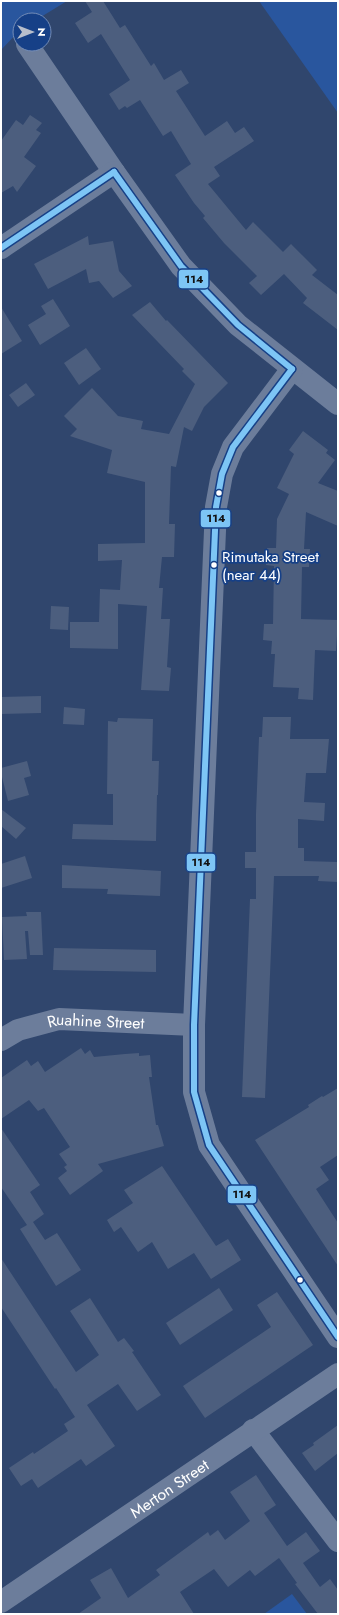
<svg xmlns="http://www.w3.org/2000/svg" width="339" height="1615" viewBox="0 0 339 1615" font-family="Jost,sans-serif">
<rect width="100%" height="100%" fill="#30466d"/>
<g fill="#29569e">
<path d="M1 1H67L36 20H20V30L1 50Z"/>
<path d="M259 1H338V113Z"/>
<path d="M292 1594 307 1614H264Z"/>
</g>
<g fill="#4c5e7e">
<path d="M85 1H103L120 28 125 25 151 66 154 63 164 80 181 70 189 83 176 91 205 136 227 121 235 133 244 127 254 141 214 167 220 176 208 184 246 230 253 222 283 252 291 244 317 270 312 275 338 295V330L303 303 307 298 284 274 261 295 249 283 257 276 224 243 203 218 205 216 194 203 175 175 191 164 171 131 163 136 140 100 127 108 125 106 119 110 109 94 130 80 101 34 88 43 75 23 92 12Z"/>
<path d="M30 115 42 123 36 130 41 133 24 157 36 166 17 192 13 186 1 193V141L16 120 23 125Z"/>
<path d="M88 236 89 245 113 241 119 271 132 286 113 298 99 281 89 283 86 269 48 289 34 264Z"/>
<path d="M53 299 70 326 40 345 28 325 46 314 41 306Z"/>
<path d="M150 302 166 321 167 320 228 383 204 407 192 431 184 427 176 467 171 466 169 524H175L174 557H162L159 588H163L161 619H170L167 667 171 668 169 691 141 690 147 606 118 604V649L70 648V622H99L100 589 120 590 122 560 98 561V544L145 543V482L107 473 112 450 70 436 77 429 64 416 92 388 118 416 143 421 141 429 169 434 195 384 182 371 184 369 132 315Z"/>
<path d="M1 307 22 341 1 354Z"/>
<path d="M86 348 101 369 79 385 64 363Z"/>
<path d="M26 383 35 395 18 407 9 395Z"/>
<path d="M303 431 328 450 326 453 335 460 318 483 338 491V526L306 512 304 549H310L309 567H302L301 619 338 620 336 651 315 650 313 700 298 699 299 688 273 687 275 654H271L272 641 263 640 264 624H273L274 566 266 565 267 548H276L277 519 289 494 277 488 294 454 289 450Z"/>
<path d="M51 606 69 607 68 630 50 629Z"/>
<path d="M41 696V713L1 714V697Z"/>
<path d="M64 707 85 709 84 725 63 724Z"/>
<path d="M263 717H291L290 739H329L326 773H306L304 802 325 803 324 821 298 819V848H304V861L338 862V882L318 881 319 876H274L265 1098 242 1097 250 899H256V868H245V852H256V814L259 737H262Z"/>
<path d="M118 718 153 719 152 761H159L158 795H157L156 841 72 839 73 824 113 825V794H107L108 721 117 722Z"/>
<path d="M27 761 31 776 24 778 29 795 8 801 1 773V768Z"/>
<path d="M1 809 26 828 16 839 1 826Z"/>
<path d="M25 856 32 878 1 888V864Z"/>
<path d="M62 865 161 871 160 896 107 894 108 889 62 888Z"/>
<path d="M26 912H41L43 955H30L28 931H25L27 959 4 960 2 917 27 916Z"/>
<path d="M54 948 156 950V972L53 970Z"/>
<path d="M81 1048 85 1054 90 1050 94 1057 125 1054 139 1053V1056L150 1055 152 1077H149L156 1125H158L164 1146 98 1164 103 1171 70 1195 58 1178 67 1171 64 1167 67 1165 59 1154 70 1147 44 1108 38 1111 29 1100 1 1119V1078L27 1060 31 1066 38 1061 45 1072Z"/>
<path d="M338 1088V1155L320 1167 329 1180 316 1189 338 1223V1266L255 1140 309 1107 308 1105 322 1096 323 1097Z"/>
<path d="M1 1128 40 1185 30 1192 44 1214 33 1222 45 1240 57 1233 81 1270 56 1286 20 1229 27 1225 1 1187Z"/>
<path d="M162 1166 216 1246 228 1239 241 1260 211 1279 194 1253 168 1269 152 1242 138 1252 121 1227 114 1232 107 1220 133 1203 124 1190Z"/>
<path d="M1 1258 76 1372 99 1355 70 1311 90 1298 118 1342 124 1338 134 1351 132 1352 161 1395 137 1411 118 1384 87 1405 115 1446 86 1466 81 1459 38 1488 32 1479 21 1486 9 1468 33 1452 34 1454 68 1431 64 1424 75 1417 56 1388 55 1389 1 1307Z"/>
<path d="M219 1288 233 1310 180 1345 166 1323Z"/>
<path d="M277 1292 313 1345 205 1418 183 1386 271 1327 257 1305Z"/>
<path d="M338 1425V1453L315 1471 302 1453 314 1445 313 1443Z"/>
<path d="M256 1475 276 1505 264 1513 287 1546 306 1532 320 1551 303 1563 320 1587 330 1579 338 1590V1614H318L295 1584 297 1583 279 1558 255 1576 250 1570 228 1587 214 1569 180 1592 194 1614H78L101 1598 90 1580 111 1568 128 1598 160 1575 156 1570 208 1532 210 1536 218 1530 225 1540 250 1521 230 1492Z"/>
</g>
<g fill="none" stroke-linecap="round" stroke-linejoin="round">
<g stroke="#6c7d9b" stroke-width="22">
<path d="M27 44 114 172 181 266 238 325 338 404"/>
<path d="M1 248 114 172"/>
<path d="M292 369 233 447 222 474 216 507 194 1025V1092L209 1145 338 1337"/>
<path id="s1" d="M1 1040 18 1030 59 1019 194 1025"/>
<path d="M253 1430 338 1541"/>
<path id="s2" d="M1 1602 338 1374"/>
</g>
<defs>
<g id="bus-1">
<path d="M114 172 181 266 238 325 292 369"/>
<path d="M1 248 114 172"/>
<path d="M292 369 233 447 222 474 216 507 194 1025V1092L209 1145 338 1337"/>
</g>
</defs>
<use href="#bus-1" stroke="#164087" stroke-width="9"/>
<use href="#bus-1" stroke="#7dc5f5" stroke-width="6"/>
</g>
<g fill="#fff" stroke="#164087" stroke-width="1.5">
<circle cx="219" cy="493" r="3.5"/>
<circle cx="214" cy="565" r="3.5"/>
<circle cx="300" cy="1280" r="3.5"/>
</g>
<g text-anchor="middle" stroke-width="3.5" stroke-linejoin="round" paint-order="stroke">
<g font-size="15" fill="#fff" stroke="#164087" text-anchor="start">
<text x="222" y="562">Rimutaka Street<tspan x="222" dy="18">(near 44)</tspan></text>
</g>
<g font-size="16" fill="#fff" stroke="#164087">
<text dy="6" stroke="none"><textPath href="#s1" startOffset="99">Ruahine Street</textPath></text>
<text dy="6" stroke="none"><textPath href="#s2" startOffset="203">Merton Street</textPath></text>
</g>
</g>
<g stroke="#164087" stroke-width="1.5">
<rect x="178" y="269" width="31" height="20" rx="4" fill="#7dc5f5"/>
<rect x="200" y="509" width="31" height="19" rx="4" fill="#7dc5f5"/>
<rect x="186" y="853" width="30" height="19" rx="4" fill="#7dc5f5"/>
<rect x="227" y="1185" width="30" height="19" rx="4" fill="#7dc5f5"/>
</g>
<g font-size="11" text-anchor="middle" font-weight="bold" fill="#111">
<text x="194" y="283">114</text>
<text x="216" y="522">114</text>
<text x="201" y="866">114</text>
<text x="242" y="1198">114</text>
</g>
<rect width="339" height="1615" fill="none" stroke="#ffffff" stroke-width="4"/>
<g transform="translate(32 32) rotate(90)"><circle r="19" fill="#164087" stroke="#738cb7"/>
<path d="M0-3L7 15L0 10L-7 15Z" fill="#b7becc"/>
<text y="-6" font-size="11" font-weight="bold" text-anchor="middle" fill="#ffffff">N</text>
</g>
</svg>
